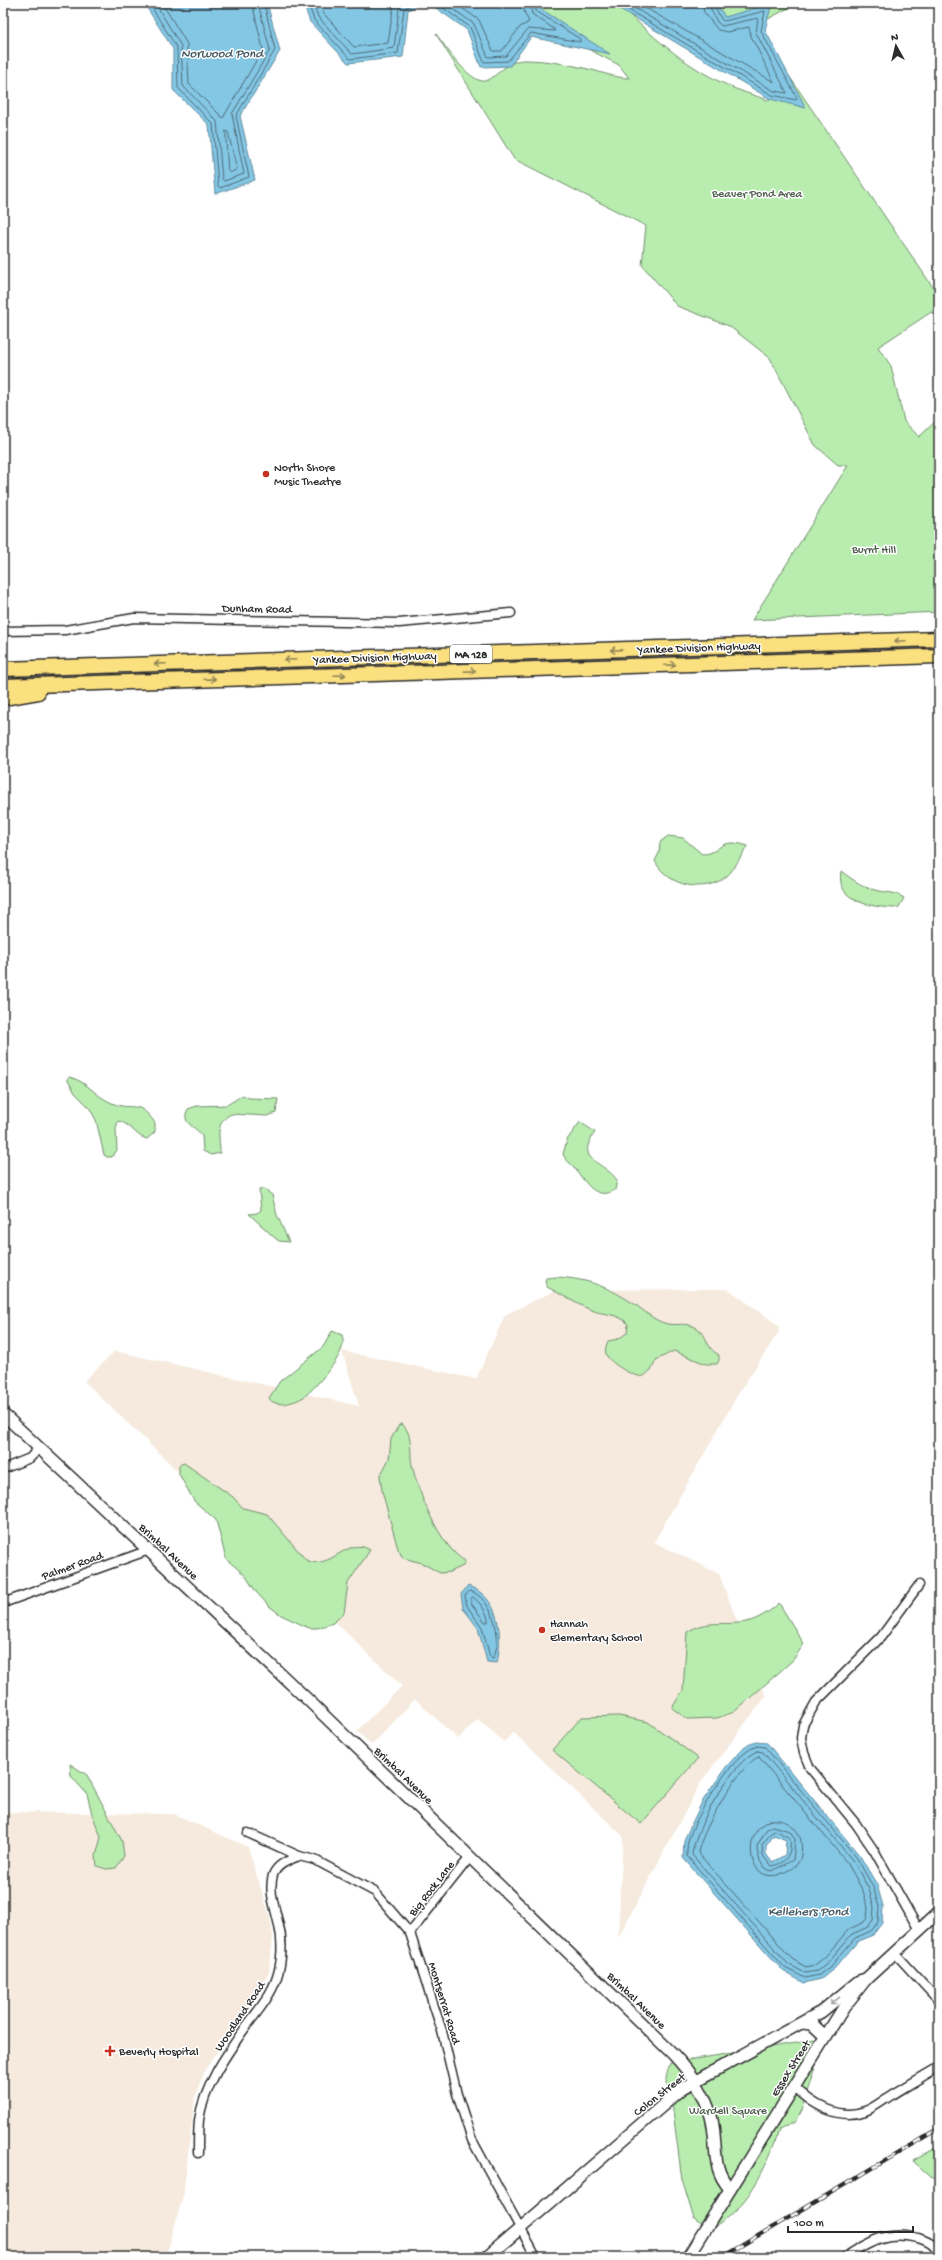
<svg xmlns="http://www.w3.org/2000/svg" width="942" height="2260" viewBox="0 0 942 2260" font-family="'Gochi Hand',sans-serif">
<rect width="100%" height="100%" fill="#fff"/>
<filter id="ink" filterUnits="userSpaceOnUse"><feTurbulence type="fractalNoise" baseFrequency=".025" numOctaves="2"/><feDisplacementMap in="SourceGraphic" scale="8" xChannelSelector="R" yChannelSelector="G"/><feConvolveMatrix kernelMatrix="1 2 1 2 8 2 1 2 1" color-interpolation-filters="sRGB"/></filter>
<g filter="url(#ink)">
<g fill="#f5eadd">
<path d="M728 1289 778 1325 779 1332 741 1389 654 1542 719 1574 766 1696 701 1782 618 1938 623 1836 513 1732 504 1742 478 1719 458 1739 415 1699 372 1745 357 1731 402 1686 84 1381 115 1351 359 1406 342 1351 476 1379 505 1315 556 1290Z"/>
<path d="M3 1812 174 1814 248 1847 270 1918 273 1936 269 1973 205 2070 195 2097 183 2196 166 2257H3Z"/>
</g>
<g fill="#b8edaf" stroke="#728c6d">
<path d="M499 3H617C650 34 683 65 725 84 738 91 754 95 768 100L772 99 695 3H798L755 26 939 296V307L878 347 891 366 904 421 919 437 939 418V612L752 620 848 465H838L815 445 770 358 729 326 677 306 642 265 646 226 514 159 436 34C446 47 466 78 482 81 493 83 505 60 524 60 545 60 567 64 588 69 601 72 615 78 629 78L619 65Z"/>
<path d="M668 836 683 838 702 854C722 854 717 836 748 846 741 855 734 870 727 876 705 894 668 887 655 861L659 853 660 842Z"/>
<path d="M841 871C853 880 865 889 880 891 890 893 895 892 904 898L899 907 894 908C872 907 835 902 841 871Z"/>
<path d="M69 1077C87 1081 95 1096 112 1103 132 1112 138 1098 155 1123V1132L147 1139C136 1137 130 1123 118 1121L116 1129 117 1150 112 1157H107L104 1155 96 1120 89 1107 75 1093 67 1079Z"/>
<path d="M243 1095 249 1098 278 1099 276 1113 267 1116 231 1114C214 1123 220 1138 220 1153L211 1155 203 1151 202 1136C196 1126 180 1124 188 1109L197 1106 227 1105Z"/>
<path d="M580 1122 595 1132C574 1162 603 1160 617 1180L615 1190C594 1202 584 1179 573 1166 569 1162 565 1160 563 1154L567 1140Z"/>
<path d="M264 1189 272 1195 277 1215 289 1242 279 1241 275 1238 249 1214 257 1213 261 1210 259 1190Z"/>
<path d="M556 1277C590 1279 608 1287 636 1305 644 1311 654 1320 664 1323 674 1327 687 1321 697 1328 709 1336 704 1347 719 1355V1360L717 1364H706L674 1351 656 1360 652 1369 644 1376C637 1379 611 1364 607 1356 604 1352 606 1346 608 1341L618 1339 627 1333 628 1324C619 1313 603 1315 591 1310 576 1304 561 1294 547 1287L545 1282 546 1278Z"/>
<path d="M332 1331 342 1335C344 1342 343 1347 340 1353 336 1363 314 1389 305 1396 297 1402 275 1409 269 1398L280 1381 323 1347Z"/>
<path d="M402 1424C414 1435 409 1451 412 1465 418 1492 440 1547 465 1561L463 1566 450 1572 440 1573 422 1563 403 1558 398 1549 382 1491 380 1476 389 1459 391 1439 399 1425Z"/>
<path d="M184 1463 233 1497 243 1508 267 1514 306 1560C331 1572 347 1535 370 1550L348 1583 344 1613 333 1623 318 1628H309L281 1615 269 1606 256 1592 245 1575 226 1559 216 1520 194 1501 179 1474V1465Z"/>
<path d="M779 1603 804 1644 793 1660 734 1712 717 1718 687 1719 672 1708 683 1690 687 1632C708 1619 724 1626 746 1622 757 1620 771 1611 779 1603Z"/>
<path d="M619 1716 648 1722 698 1758 641 1824 552 1750 582 1717Z"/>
<path d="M70 1764 87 1775 122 1841 124 1856 116 1868 106 1869 97 1866 96 1856 101 1837 92 1814 87 1794 71 1776Z"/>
<path d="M815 2040V2067L802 2108 795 2122 779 2130C767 2168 746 2212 709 2230L694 2219 682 2180 671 2096C663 2084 666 2075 670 2063Z"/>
<path d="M939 2146V2184L913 2161Z"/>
</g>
<g fill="#83c7e5" stroke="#60899b" fill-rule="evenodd">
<path d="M144 3H267L280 51 240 116 255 180 215 194 209 125 173 90V49Z"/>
<path d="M303 3H422L408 10 403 57 348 63 310 22Z"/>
<path d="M429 3H539L538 7 610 54 531 37 510 66 481 67 467 30Z"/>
<path d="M610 3H716L725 17 772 3 765 30 806 108 770 99Z"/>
<path d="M468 1586C500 1597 503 1634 497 1663L487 1662 478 1628 463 1608 461 1594Z"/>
<path d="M756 1742 767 1743 860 1856 877 1885 883 1906 882 1923 873 1935 858 1941 835 1968 821 1979 804 1983 783 1971 683 1858 684 1840 702 1802 726 1767 745 1746ZM774 1835 786 1840 785 1855 772 1862 766 1854V1846Z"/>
</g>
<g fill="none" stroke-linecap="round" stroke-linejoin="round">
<g stroke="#4e6975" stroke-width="1">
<path d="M149 3 177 48 178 88 213 124 218 186 220 188 249 177 236 116 275 50 264 3"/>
<path d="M155 3 181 46 183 86 217 121 222 179 224 181 244 174 232 114 270 50 258 3"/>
<path d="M162 3 187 44 189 84 223 118 263 49 252 3"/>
<path d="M308 3 314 20 350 59 398 53 404 9 413 3"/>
<path d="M313 3 318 17 352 54 394 48 399 9 402 3"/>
<path d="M319 3 324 14 354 47 388 43 394 3"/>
<path d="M436 3 470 27 484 62 508 61 531 33 580 42V39L536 11 535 3"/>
<path d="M445 3 474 24 488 57 506 56 528 29 555 31 554 29 532 14 530 3"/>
<path d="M455 3 479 20 493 51H502L520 27 529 22 524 11V3"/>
<path d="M617 3 772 95 796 100 797 98 761 31 765 11 724 21 721 19 713 3"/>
<path d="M626 3 774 91 787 93 756 33 758 18 722 26 717 22 708 3"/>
<path d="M637 3 774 82 751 36 749 27 727 32 718 30 704 12 702 3"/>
<path d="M226 131 228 132 237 169 230 173 228 171Z"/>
<path d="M470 1591C492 1597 504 1639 493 1658L490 1657 482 1627 467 1606 465 1596Z"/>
<path d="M473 1597C480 1602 489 1615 488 1622H485L471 1603V1599Z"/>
<path d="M757 1746 765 1747 857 1858 873 1887 879 1906 878 1922 871 1931 855 1938 832 1965 819 1975 805 1978 785 1968 687 1856C687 1852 687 1846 688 1841 696 1816 732 1753 757 1746Z"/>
<path d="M757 1751 763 1752 853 1861 869 1889 874 1907 873 1920 868 1927 852 1934 829 1961 817 1971 805 1973 788 1964 692 1855C694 1830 733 1760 757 1751Z"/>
<path d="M759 1757 848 1864 863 1891 868 1908 867 1918 864 1922 848 1930 825 1957 815 1965 806 1967 792 1959 698 1853C700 1834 741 1761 759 1757Z"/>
<path d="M771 1820C795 1818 806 1838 800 1859 798 1865 793 1868 787 1871 748 1893 738 1830 771 1820Z"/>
<path d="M772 1826 790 1831 795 1839 793 1860 772 1871C761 1869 757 1856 757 1846L766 1830Z"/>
<path d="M776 1831 790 1838C792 1853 787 1863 772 1866L763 1856 762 1845 771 1833Z"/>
</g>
<defs>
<g id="street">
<path d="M3 631 65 630 134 618 399 623 511 613"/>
<path d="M3 1469 30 1458 39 1448"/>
<path d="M919 1585 881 1637 816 1702 803 1725 801 1738 804 1753 810 1768 856 1824 875 1852 919 1930"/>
<path d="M3 1603 149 1550"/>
<path d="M248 1833 299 1856 315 1860 375 1892 410 1933 442 2031 457 2094 472 2140 536 2257"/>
<path d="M410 1933 470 1857"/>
<path d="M895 1953 939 2001"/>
<path d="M794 2086C811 2104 839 2121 865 2111 874 2108 883 2100 892 2095 907 2086 923 2076 939 2067"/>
<path d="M198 2153C198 2142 198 2130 199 2120 204 2086 226 2055 245 2028 257 2012 271 1996 277 1977 282 1962 283 1941 279 1926 276 1910 268 1892 273 1875 277 1864 289 1860 299 1856"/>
<path d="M845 2257C871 2241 886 2230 918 2238 927 2241 935 2244 939 2254"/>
</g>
<g id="secondary">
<path d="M3 1414 306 1698 673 2054C690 2072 704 2091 711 2116 719 2145 709 2165 730 2189"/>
<path d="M802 2023 812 2024 825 2036"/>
<path d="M487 2257 683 2088 821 2012 859 1981 866 1979"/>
<path d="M688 2257 844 2007 866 1979 939 1912"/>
</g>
<g id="highway">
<path d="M3 669 939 639"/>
<path d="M3 686 939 656"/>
<path d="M3 698 38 692"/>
</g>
</defs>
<use href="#street" stroke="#2b2b2b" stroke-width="11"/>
<use href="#secondary" stroke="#2b2b2b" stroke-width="14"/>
<use href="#highway" stroke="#2b2b2b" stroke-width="17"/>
<use href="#street" stroke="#fff" stroke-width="8"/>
<use href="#secondary" stroke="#fff" stroke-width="11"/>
<use href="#highway" stroke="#fbe080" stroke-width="14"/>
<defs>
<path id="rail" d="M722 2257 939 2129"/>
</defs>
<use href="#rail" stroke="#2b2b2b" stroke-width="4"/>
<use href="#rail" stroke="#fff" stroke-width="2.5" stroke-dasharray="8" stroke-linecap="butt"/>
</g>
<defs><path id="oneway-shaft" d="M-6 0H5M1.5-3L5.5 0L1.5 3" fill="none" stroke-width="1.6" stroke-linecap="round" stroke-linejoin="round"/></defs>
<g stroke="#938656">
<use href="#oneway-shaft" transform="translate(900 641) rotate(178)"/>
<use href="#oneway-shaft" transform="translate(616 650) rotate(178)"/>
<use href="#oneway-shaft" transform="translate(290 660) rotate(178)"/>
<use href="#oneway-shaft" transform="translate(160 664) rotate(178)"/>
<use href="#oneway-shaft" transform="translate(670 665) rotate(-2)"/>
<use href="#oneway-shaft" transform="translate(470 671) rotate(-2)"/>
<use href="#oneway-shaft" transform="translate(340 675) rotate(-2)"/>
<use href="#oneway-shaft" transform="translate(210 679) rotate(-2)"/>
</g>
<use stroke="#a0a0a0" href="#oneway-shaft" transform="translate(835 2001) rotate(140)"/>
</g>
<g fill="#c8321e" stroke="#fff" stroke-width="1.5">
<circle cx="266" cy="474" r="4"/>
<circle cx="542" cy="1630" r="4"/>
<path d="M108 2045h4v4h4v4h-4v4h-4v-4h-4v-4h4z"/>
</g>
<g text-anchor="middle" stroke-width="3" stroke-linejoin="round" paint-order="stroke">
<rect fill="#fff" stroke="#6b6b6b" stroke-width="1" x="450" y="645" width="42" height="18" rx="3"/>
<g font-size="11" font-weight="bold" fill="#2b2b2b">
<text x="471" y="658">MA 128</text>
</g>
<g font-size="12" fill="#4e5c4c" stroke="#fff">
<text x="757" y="197">Beaver Pond Area</text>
<text x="874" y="553">Burnt Hill</text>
<text x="728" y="2114">Wardell Square</text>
</g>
<g font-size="12" fill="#2b2b2b" stroke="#fff" text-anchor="start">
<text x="274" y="471">North Shore<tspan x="274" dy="14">Music Theatre</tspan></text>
<text x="550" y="1627">Hannah<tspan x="550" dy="14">Elementary School</tspan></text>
<text x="119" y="2055">Beverly Hospital</text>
</g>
<g font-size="12" fill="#2b2b2b" stroke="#fff">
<text transform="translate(257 608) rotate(1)" y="4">Dunham Road</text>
<text transform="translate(699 647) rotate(-2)" y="4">Yankee Division Highway</text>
<text transform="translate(375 657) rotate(-2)" y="4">Yankee Division Highway</text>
<text transform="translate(169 1551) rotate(43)" y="4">Brimbal Avenue</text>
<text transform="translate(72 1565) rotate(-20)" y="4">Palmer Road</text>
<text transform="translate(404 1775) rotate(44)" y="4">Brimbal Avenue</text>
<text transform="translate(431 1888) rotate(-52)" y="4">Big Rock Lane</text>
<text transform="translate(637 2000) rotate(44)" y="4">Brimbal Avenue</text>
<text transform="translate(445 2003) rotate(73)" y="4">Montserrat Road</text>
<text transform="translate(239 2016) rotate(-56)" y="4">Woodland Road</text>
<text transform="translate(790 2068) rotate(-58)" y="4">Essex Street</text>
<text transform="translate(659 2094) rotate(-38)" y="4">Colon Street</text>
</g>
<g font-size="13" font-style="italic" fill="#455a63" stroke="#fff">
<text x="222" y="57">Norwood Pond</text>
<text x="808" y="1915">Kellehers Pond</text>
</g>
</g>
<rect width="942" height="2260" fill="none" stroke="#fff" stroke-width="16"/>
<rect x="8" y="8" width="926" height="2244" fill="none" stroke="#2b2b2b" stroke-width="1.5" filter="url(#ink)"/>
<g transform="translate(896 46) rotate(352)" stroke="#ffffff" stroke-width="3" paint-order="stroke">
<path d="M0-3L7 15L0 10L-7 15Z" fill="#2b2b2b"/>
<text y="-6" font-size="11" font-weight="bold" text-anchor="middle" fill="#2b2b2b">N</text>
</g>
<path d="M788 2226v6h125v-6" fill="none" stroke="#2b2b2b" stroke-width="2"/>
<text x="794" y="2226" font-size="12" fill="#2b2b2b" stroke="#ffffff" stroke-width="3" paint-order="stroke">100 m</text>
</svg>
